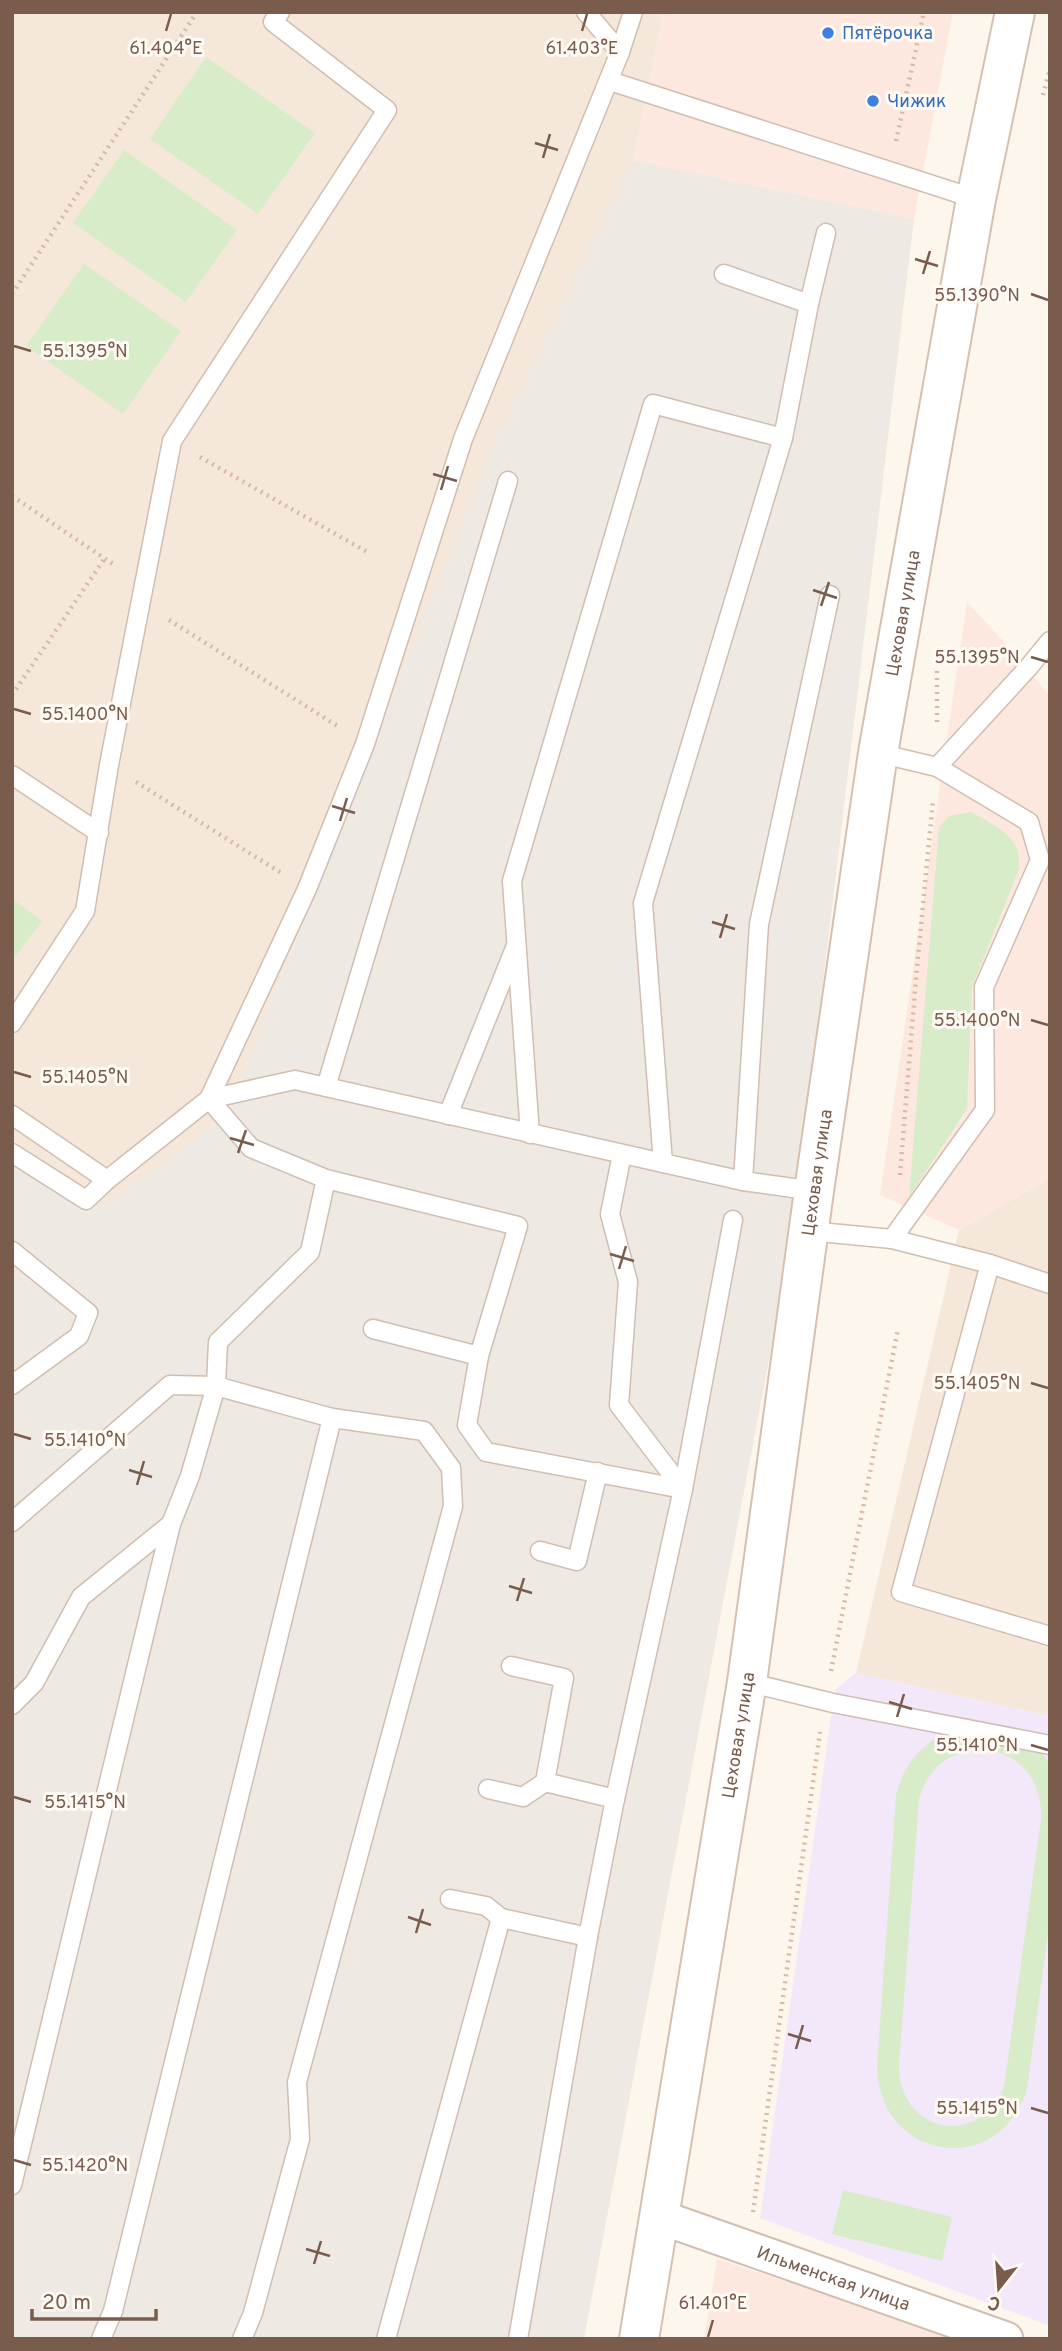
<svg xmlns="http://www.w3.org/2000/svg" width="1062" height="2351" viewBox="0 0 1062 2351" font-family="Overpass,sans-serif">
<rect width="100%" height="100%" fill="#fdf6ec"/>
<g fill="#f5e8da">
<path d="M12 12H664L633 160 492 447 225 1119 100 1209 12 1153Z"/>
<path d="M1050 1178V1716L856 1673 959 1230Z"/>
</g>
<g fill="#fde8e0">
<path d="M664 12H953L914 219 633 160Z"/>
<path d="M967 602 1028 668 1050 697V1178L959 1230 880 1195Z"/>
<path d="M717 2259 964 2339H704Z"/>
</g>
<path fill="#efe9e4" d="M633 160 914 219 794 1227 584 2339H12V1153L100 1209 225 1119 492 447Z"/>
<path fill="#f3e8fa" d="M856 1673 1050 1716V2326L760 2218 833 1703 836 1689Z"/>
<g fill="#d8ecc9" fill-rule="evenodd">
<path d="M206 57 315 133 258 214 150 139Z"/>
<path d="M124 150 237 230 186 302 73 223Z"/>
<path d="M84 264 181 331 123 414 26 346Z"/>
<path d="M972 812C997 828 1022 835 1019 869L972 987 967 1109 909 1197 939 827 949 816Z"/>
<path d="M12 899 42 921 12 961Z"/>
<path d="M947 1732 1038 1749 1050 1763V1919L1027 2089C999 2180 879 2161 877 2067L896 1795C903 1766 920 1745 947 1732ZM976 1749C1016 1749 1043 1778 1041 1819L1004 2087C978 2150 898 2132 899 2065L919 1799C927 1771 946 1753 976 1749Z"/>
<path d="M843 2190 952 2217 942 2261 832 2234Z"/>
</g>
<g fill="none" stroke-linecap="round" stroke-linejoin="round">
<defs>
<g id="lane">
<path d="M620 52 633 12"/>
<path d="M610 81 976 199"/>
<path d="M724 274 809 304"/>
<path d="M878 753 937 767 1029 822 1040 860 984 987 985 1110 892 1239"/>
<path d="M937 767 1028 668 1050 641"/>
<path d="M12 775 99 833"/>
<path d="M12 1023 85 911 109 765 172 441 387 110 273 22 280 12"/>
<path d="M326 1087 508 481"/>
<path d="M12 1115 107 1180"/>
<path d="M448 1115 515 948"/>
<path d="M530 1134 512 881 653 404 783 438"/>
<path d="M12 1153 86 1200 107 1180 209 1099 307 889 365 744 463 439 620 52 586 12"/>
<path d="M622 1154 610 1214 628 1282 619 1405 683 1489 486 1452 467 1425 479 1356 518 1226 326 1179 251 1148 209 1099 295 1080 743 1181 814 1191"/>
<path d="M663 1163 643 903 783 438 809 304 826 233"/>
<path d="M743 1181 759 924 830 595"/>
<path d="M809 1231 892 1239 990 1264 1050 1284"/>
<path d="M12 1251 88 1313 79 1336 12 1385"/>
<path d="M990 1264 901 1592 1050 1636"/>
<path d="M373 1329 479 1356"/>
<path d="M12 1522 170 1385 216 1386 332 1418 424 1431 451 1468 453 1506 297 2082 300 2139 253 2313 242 2339"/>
<path d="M540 1551 577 1561 598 1472"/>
<path d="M511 1666 564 1678 545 1782 615 1799"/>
<path d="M747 1682 833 1703 1050 1745"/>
<path d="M12 1705 34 1683 81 1597 171 1524"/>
<path d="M488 1789 523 1797 545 1782"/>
<path d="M450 1899 486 1906 501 1918"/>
<path d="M12 2185 171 1524 190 1476 216 1386 218 1342 310 1252 326 1179"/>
<path d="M101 2339 113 2311 332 1418"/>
<path d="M386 2339 501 1918 588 1937"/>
<path d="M518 2339 588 1937 615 1799 683 1489 733 1220"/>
</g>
<g id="street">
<path id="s1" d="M660 2217 1006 2339"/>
</g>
<g id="secondary">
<path id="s2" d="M639 2339 747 1682 814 1191 878 753 976 199 1015 12"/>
</g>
</defs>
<use href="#lane" stroke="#d1beb0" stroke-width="21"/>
<use href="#street" stroke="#d1beb0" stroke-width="37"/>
<use href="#secondary" stroke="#d6c0b0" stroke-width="42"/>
<g stroke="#d9b8a5" stroke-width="4.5" stroke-dasharray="2 5" stroke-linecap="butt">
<path d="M1043 95 1050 69"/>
<path d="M896 141 924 12"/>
<path d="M12 294 197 12"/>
<path d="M200 457 369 553"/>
<path d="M12 496 116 566"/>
<path d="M169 620 339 727"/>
<path d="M12 695 105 558"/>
<path d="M937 722V667"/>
<path d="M136 782 283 874"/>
<path d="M900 1175 916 978 933 800"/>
<path d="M831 1671 898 1329"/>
<path d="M753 2212 820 1732"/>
</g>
<use href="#lane" stroke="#fff" stroke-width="18"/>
<use href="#street" stroke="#fff" stroke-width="33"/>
<use href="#secondary" stroke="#fff" stroke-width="38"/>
</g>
<path fill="none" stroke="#7a5c4d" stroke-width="2.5" d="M166 31 171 14M582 31 587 14M535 143 558 150M543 158 550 134M915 259 938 266M923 274 930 251M1031 294 1048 300M14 346 31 351M433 474 457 481M441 490 448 466M813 590 837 598M821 606 829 582M1031 657 1048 662M14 709 31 714M332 806 355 813M340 821 347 798M712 922 735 929M720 938 727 914M1031 1020 1048 1025M14 1072 31 1077M230 1138 254 1145M238 1153 246 1130M610 1254 634 1261M619 1269 626 1246M1031 1383 1048 1388M14 1434 31 1439M129 1470 152 1477M137 1485 144 1461M509 1586 532 1593M517 1601 524 1578M889 1702 912 1709M897 1717 904 1694M1031 1745 1048 1750M14 1797 31 1802M408 1917 431 1925M416 1933 423 1909M788 2034 811 2041M796 2049 803 2025M1031 2108 1048 2113M14 2160 31 2165M306 2249 330 2256M314 2264 321 2241M708 2337 713 2320"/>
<g fill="#3f7fe0" stroke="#fffaf3" stroke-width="2.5">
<circle cx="828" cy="33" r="7"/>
<circle cx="873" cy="101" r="7"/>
</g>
<g text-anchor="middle" stroke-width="6" stroke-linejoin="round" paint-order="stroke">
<g font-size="18" fill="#366cbe" stroke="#fffaf3" text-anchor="start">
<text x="842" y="39">Пятёрочка</text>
<text x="887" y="107">Чижик</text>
</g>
<g font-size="18" fill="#7a5c4d" stroke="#fffaf3">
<text dy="6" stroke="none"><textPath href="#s2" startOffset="1746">Цеховая улица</textPath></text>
<text dy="6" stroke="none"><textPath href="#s2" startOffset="1180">Цеховая улица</textPath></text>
<text dy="6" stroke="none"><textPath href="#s2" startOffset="612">Цеховая улица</textPath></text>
<text dy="6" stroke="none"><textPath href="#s1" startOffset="184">Ильменская улица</textPath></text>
</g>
</g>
<g font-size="18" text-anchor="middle" fill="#7a5c4d" stroke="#fffaf3" stroke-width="6" stroke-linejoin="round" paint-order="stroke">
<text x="166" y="54">61.404°E</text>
<text x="582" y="54">61.403°E</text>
<text x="977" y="301">55.1390°N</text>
<text x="85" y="357">55.1395°N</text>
<text x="977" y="663">55.1395°N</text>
<text x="85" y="720">55.1400°N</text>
<text x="977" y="1026">55.1400°N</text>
<text x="85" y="1083">55.1405°N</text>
<text x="977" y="1389">55.1405°N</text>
<text x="85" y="1446">55.1410°N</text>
<text x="977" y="1751">55.1410°N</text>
<text x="85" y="1808">55.1415°N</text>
<text x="977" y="2114">55.1415°N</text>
<text x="85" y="2171">55.1420°N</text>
<text x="713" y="2309">61.401°E</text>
</g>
<rect width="1062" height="2351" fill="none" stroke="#7a5c4d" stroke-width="28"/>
<g transform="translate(999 2288) rotate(197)" stroke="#fffaf3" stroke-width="5" paint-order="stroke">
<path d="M0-5L12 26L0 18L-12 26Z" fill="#7a5c4d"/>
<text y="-10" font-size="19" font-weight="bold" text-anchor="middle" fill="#7a5c4d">С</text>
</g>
<path d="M32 2309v10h124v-10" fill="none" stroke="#7a5c4d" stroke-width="3.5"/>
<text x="42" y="2309" font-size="21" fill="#7a5c4d" stroke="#fffaf3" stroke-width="5" paint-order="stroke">20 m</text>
</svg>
